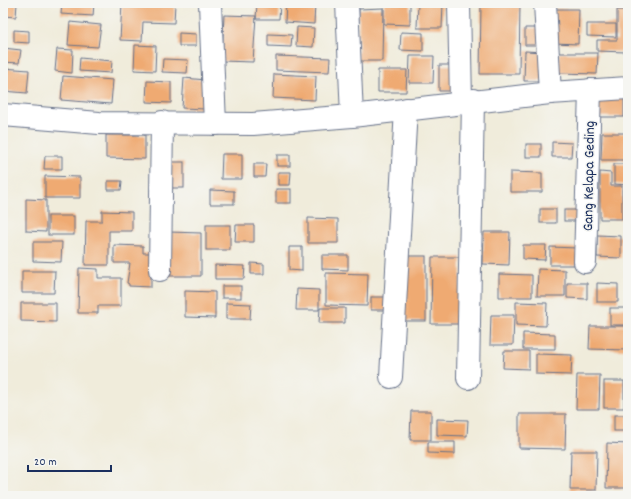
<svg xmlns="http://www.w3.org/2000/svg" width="631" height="499" viewBox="0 0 631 499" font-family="Dekko,sans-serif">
<rect width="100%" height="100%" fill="#f6f6f2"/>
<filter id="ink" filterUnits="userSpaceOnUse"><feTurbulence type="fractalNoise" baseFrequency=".025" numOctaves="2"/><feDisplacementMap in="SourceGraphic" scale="8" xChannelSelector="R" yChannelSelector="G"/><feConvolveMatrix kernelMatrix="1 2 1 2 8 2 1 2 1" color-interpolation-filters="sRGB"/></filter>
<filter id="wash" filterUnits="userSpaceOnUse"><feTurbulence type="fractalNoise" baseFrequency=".012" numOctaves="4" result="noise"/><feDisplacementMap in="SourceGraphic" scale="16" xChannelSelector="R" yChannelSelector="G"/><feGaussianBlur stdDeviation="0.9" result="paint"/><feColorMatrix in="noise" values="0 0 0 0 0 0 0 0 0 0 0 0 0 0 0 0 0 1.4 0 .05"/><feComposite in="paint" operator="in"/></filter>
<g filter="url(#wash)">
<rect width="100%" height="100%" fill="#f0ecdb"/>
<g id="blocks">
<g fill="#efaa72">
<path d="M3 3H17L16 17 3 16Z"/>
<path d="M62 3H94L93 16 61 14Z"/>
<path d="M122 3H175L174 23 143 22 142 41 120 40Z"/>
<path d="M257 3H280L279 19H256Z"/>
<path d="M286 3H315L314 24 285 22Z"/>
<path d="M384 3H410V25L384 24Z"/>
<path d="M418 3H443L442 28H417Z"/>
<path d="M481 3H520L519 74H480Z"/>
<path d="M583 3H616V5L583 4Z"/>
<path d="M383 8 382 61H358L359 9Z"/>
<path d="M555 9H579L578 44 554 43Z"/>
<path d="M617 10H628L626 52 597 51V40H617Z"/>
<path d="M224 15 256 16 253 62 222 61Z"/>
<path d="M70 22 101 25 98 47 68 45Z"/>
<path d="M587 24H616V37L587 36Z"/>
<path d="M297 27 314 28 313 47 296 46Z"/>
<path d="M525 28H540L539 45H525Z"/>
<path d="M14 30 29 31V43L14 42Z"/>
<path d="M401 32 423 33V51L400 50Z"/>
<path d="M179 33 196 34V46H179Z"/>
<path d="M268 34 292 35 291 47 268 46Z"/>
<path d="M135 45 156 46 155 71 134 70Z"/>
<path d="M3 48 21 50 19 63 3 62Z"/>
<path d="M57 49 73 50 72 73 55 71Z"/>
<path d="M525 51 544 52V81H524Z"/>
<path d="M559 53H598L597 74 559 73Z"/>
<path d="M276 56 330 58 329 72 276 70Z"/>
<path d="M410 56H434L433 83H409Z"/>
<path d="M80 58 112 61 111 73 79 71Z"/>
<path d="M163 59 188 60 187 73 162 72Z"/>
<path d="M439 65H456L455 91H439Z"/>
<path d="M3 68 29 70 27 93 3 91Z"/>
<path d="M378 70H407L406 92H378Z"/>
<path d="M274 74 316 76 315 100 273 98Z"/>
<path d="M63 76 113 80 111 104 61 100Z"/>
<path d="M184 78 206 80 205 109 182 108Z"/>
<path d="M147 81 171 82V103L146 102Z"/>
<rect x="599" y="98" width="25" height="19"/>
<path d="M602 133H628V160H601Z"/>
<path d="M106 135H145V159L106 158Z"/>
<path d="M552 142 572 143 571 157H552Z"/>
<rect x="526" y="144" width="15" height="13"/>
<path d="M222 154H242V179H221Z"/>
<rect x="277" y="155" width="13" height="11"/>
<path d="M45 156H62V169H44Z"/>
<rect x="170" y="162" width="14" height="26"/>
<path d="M254 164H266L265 177H254Z"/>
<path d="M614 164H628V185L614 184Z"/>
<path d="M278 172H291L290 185H278Z"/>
<path d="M510 172 542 173V192H510Z"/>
<path d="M600 172 611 173V186H622V219H600Z"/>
<path d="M45 176 80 177V198H45Z"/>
<path d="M108 181H122L121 190H108Z"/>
<rect x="276" y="189" width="15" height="14"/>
<path d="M210 190 234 191V204H210Z"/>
<path d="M26 199 46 200V232L26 231Z"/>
<rect x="626" y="202" width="2" height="12"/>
<rect x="540" y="209" width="16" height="14"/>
<rect x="564" y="210" width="13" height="11"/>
<path d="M102 211 132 212V231H109V265H85L86 221H102Z"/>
<rect x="48" y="216" width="26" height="19"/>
<path d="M308 218 338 219V243H308Z"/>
<rect x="206" y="225" width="24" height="25"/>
<path d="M236 225H254V242H235Z"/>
<path d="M169 232 201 233V276H168Z"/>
<path d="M484 232H510L509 265 483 264Z"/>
<path d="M597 235 621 236V258L597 257Z"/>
<path d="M33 242H62L61 262 33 261Z"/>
<path d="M114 245 143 246V253H151V287L129 286V284L127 283 130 263H114Z"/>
<path d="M523 245H546L545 260 523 259Z"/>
<path d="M289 247H302V271L289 270Z"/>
<path d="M550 247 577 248V265H550Z"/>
<path d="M322 255H348V270L322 269Z"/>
<rect x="405" y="256" width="21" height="65"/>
<path d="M432 257H461L460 324H431Z"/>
<path d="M251 263 264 264V274H251Z"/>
<path d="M215 265 245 266 244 279H215Z"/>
<path d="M79 268 98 269V278H121V306H98V313H78Z"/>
<path d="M538 269 565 270V296H537Z"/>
<path d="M22 271H55L54 293H22Z"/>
<path d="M326 273 368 274 367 306 326 305Z"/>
<path d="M499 274 532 275V297H499Z"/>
<path d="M567 283H587V299L567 298Z"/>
<path d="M597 283 618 284V302H597Z"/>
<rect x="222" y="286" width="19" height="12"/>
<path d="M297 289 319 290V310H296Z"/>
<path d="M185 291 215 292V318L185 317Z"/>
<rect x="371" y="297" width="17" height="13"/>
<path d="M516 302 547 303 546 326 516 325Z"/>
<path d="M21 303H56V322L21 321Z"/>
<path d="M226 303 251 304 250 319H226Z"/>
<path d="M320 308H345V323H319Z"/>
<rect x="610" y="308" width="18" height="17"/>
<path d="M491 315H514L513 345H490Z"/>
<path d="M590 326H628V350L589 349Z"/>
<path d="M523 333 555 334V349H523Z"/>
<path d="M504 351H529V369L503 368Z"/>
<path d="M536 354 572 355 571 375 536 374Z"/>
<path d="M577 375H600L599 409H576Z"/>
<rect x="604" y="381" width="20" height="27"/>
<path d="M411 411H431V440H410Z"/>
<path d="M519 414H566L565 449 519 448Z"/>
<rect x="614" y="415" width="14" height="16"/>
<path d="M437 419 468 420 467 436 437 435Z"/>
<path d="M428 442H455V454L428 453Z"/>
<path d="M607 443 628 444V488H606Z"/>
<path d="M571 451H597L596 490H570Z"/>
</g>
</g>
</g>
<g filter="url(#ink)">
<use href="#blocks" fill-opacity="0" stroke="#66718a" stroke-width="1"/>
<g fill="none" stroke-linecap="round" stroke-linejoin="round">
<defs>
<g id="street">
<path d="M210 3 215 124"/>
<path d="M347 3 352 116"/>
<path d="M459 3 461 102"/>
<path d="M545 3 550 93"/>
<path d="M585 262 590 90"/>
<path d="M160 270 162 122"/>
<path d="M391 377 406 109"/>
<path d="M468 378 473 100"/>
</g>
<path id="secondary" d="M3 115 99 123 253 124 352 116 550 93 628 88"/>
</defs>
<use href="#street" stroke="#66718a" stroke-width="24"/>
<use href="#secondary" stroke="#66718a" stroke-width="24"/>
<use href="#street" stroke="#fff" stroke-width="22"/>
<use href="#secondary" stroke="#fff" stroke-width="22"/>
</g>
</g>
<g text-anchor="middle" stroke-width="3" stroke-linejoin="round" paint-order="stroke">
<g font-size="15" fill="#1b2f5e" stroke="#f6f6f2">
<text transform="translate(588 176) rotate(-89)" y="5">Gang Kelapa Geding</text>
</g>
</g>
<rect width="631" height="499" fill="none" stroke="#f6f6f2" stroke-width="16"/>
<path d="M28 465v6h83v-6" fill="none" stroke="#1b2f5e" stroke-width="2"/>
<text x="34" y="465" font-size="12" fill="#1b2f5e" stroke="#f6f6f2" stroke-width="3" paint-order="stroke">20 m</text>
</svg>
